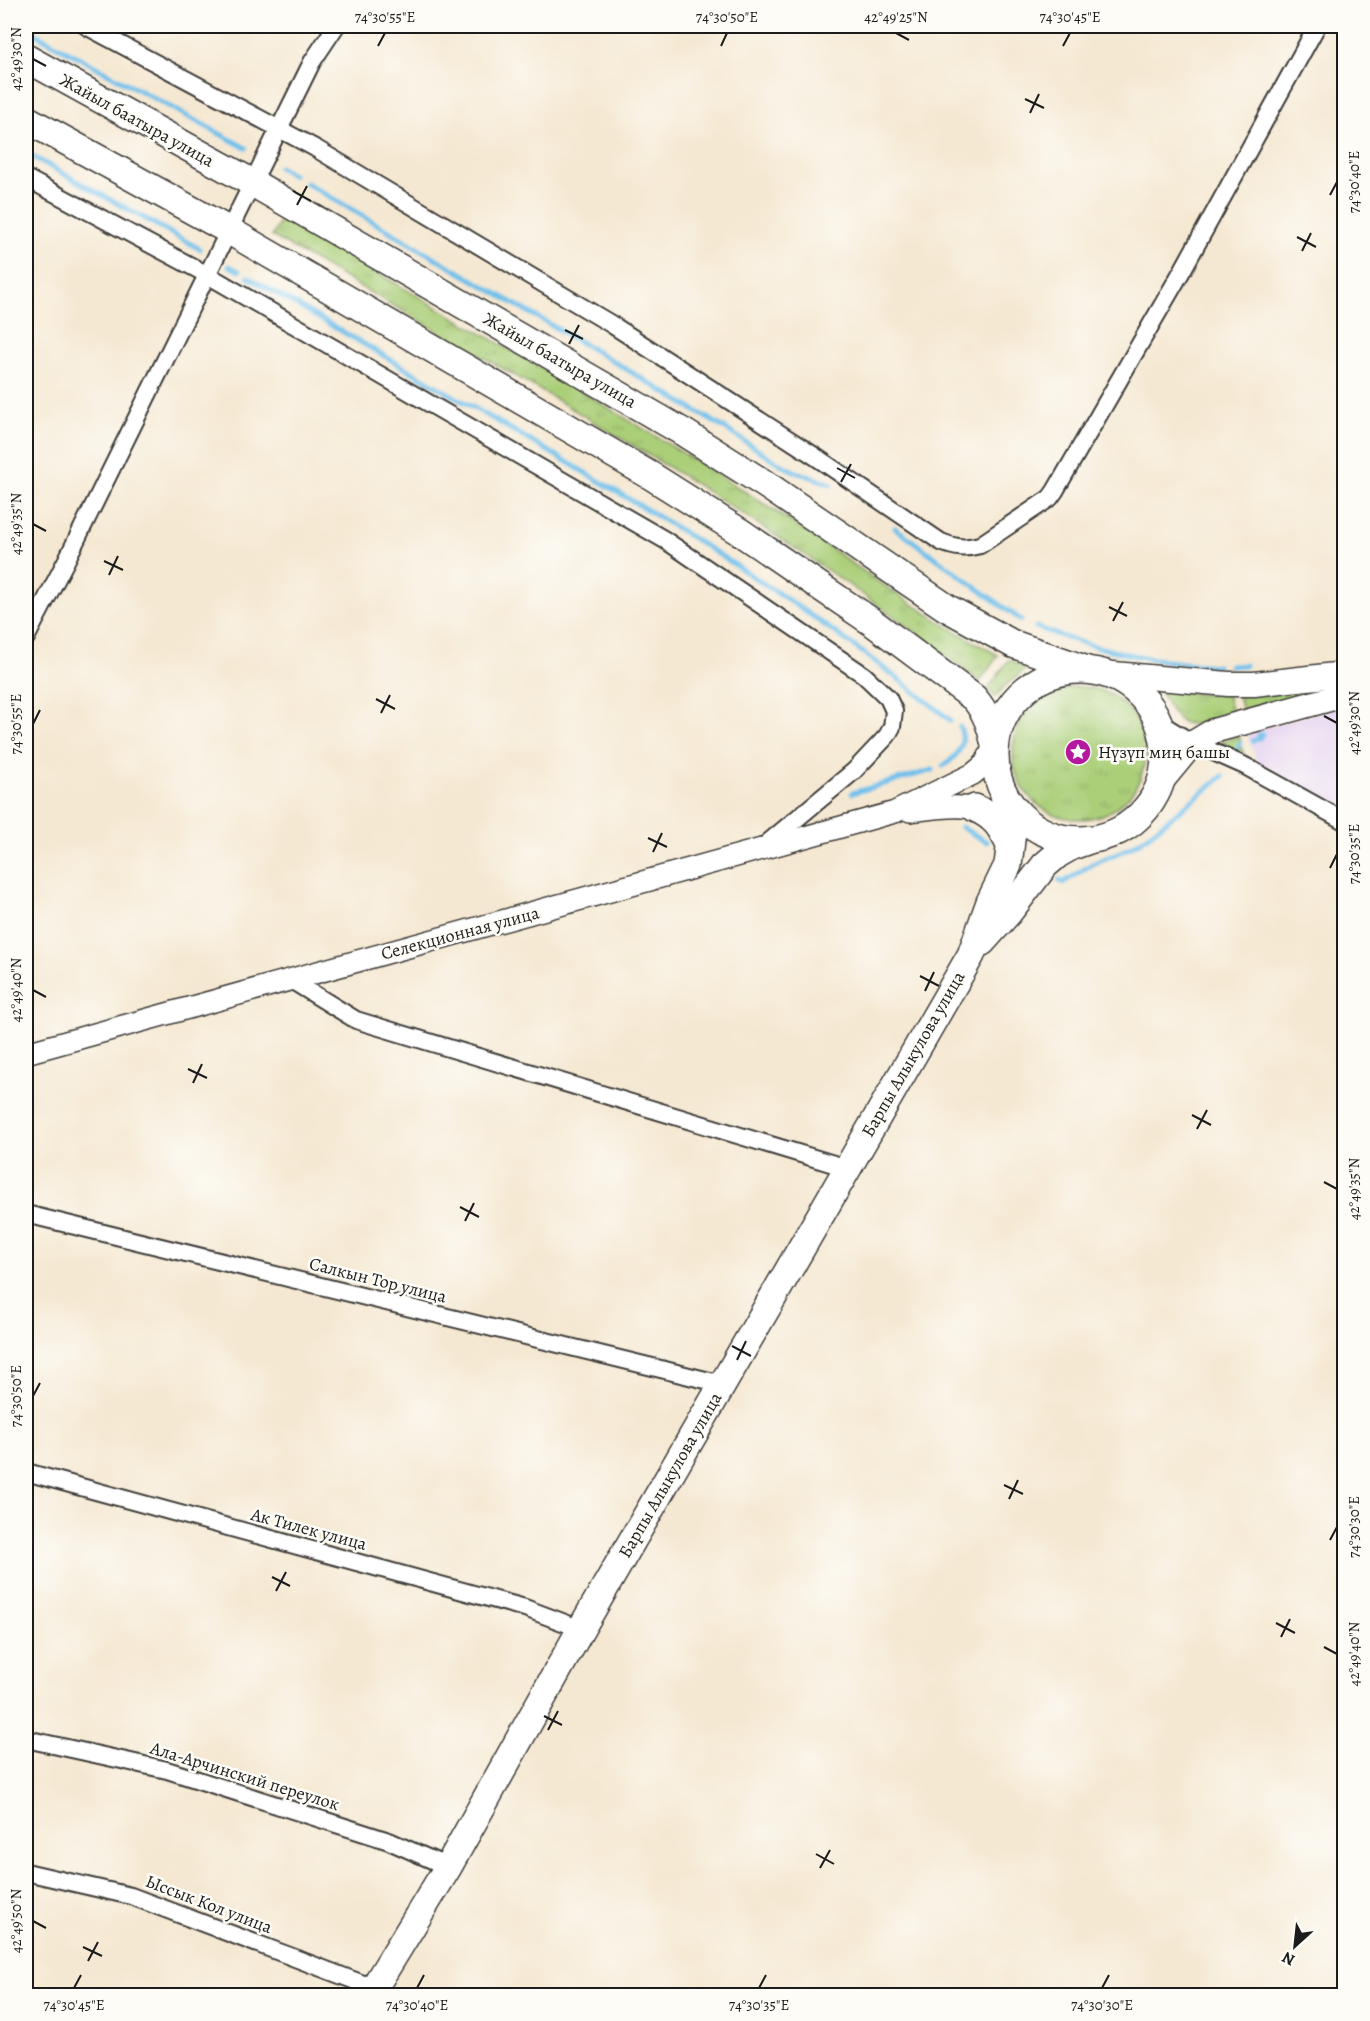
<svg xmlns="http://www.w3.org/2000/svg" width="1370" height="2021" viewBox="0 0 1370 2021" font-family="Alegreya,serif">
<defs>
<pattern id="grass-tufts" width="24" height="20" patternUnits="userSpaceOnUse" patternTransform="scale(1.5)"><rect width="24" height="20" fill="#abcf79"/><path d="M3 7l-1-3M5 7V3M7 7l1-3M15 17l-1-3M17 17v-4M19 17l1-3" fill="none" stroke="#93b168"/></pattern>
</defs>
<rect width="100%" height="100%" fill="#fdfcf7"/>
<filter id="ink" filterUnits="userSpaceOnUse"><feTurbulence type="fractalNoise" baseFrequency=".0167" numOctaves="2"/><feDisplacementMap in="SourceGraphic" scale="12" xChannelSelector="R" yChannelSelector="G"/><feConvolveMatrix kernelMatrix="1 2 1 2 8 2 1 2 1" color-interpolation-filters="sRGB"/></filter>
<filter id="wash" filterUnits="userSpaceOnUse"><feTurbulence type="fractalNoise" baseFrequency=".008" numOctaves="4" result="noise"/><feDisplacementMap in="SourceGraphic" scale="24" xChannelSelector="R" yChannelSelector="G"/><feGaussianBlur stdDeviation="1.35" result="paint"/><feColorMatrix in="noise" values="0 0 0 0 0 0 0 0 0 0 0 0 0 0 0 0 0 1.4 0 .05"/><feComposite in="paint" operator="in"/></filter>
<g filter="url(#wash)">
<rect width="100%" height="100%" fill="#f5e8d2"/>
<path fill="#e5d3f1" d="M1344 705V809L1257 762 1247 733Z"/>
<g fill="url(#grass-tufts)" stroke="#64764a" stroke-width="1.5">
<path d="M282 218C438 308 595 397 747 493 832 546 910 609 998 655L980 682C925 637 867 597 808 557 635 440 452 340 272 236Z"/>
<path d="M1009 660 1027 668 1005 686 995 697 988 688Z"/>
<circle cx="1079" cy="753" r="66"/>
<path d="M1321 688 1322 690 1242 711 1238 695H1263Z"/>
<path d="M1158 689 1207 695 1227 694 1232 714C1217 718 1190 732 1177 718 1169 710 1165 698 1158 689Z"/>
<path d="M1239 736 1244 755 1220 742Z"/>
</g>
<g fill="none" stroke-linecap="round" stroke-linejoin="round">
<g stroke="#70c0eb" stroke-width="5">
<path d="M26 29 246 148"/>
<path d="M26 153 200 249"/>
<path d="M279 167 293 175"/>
<path d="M306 183 606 357 724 428 780 464 794 471 831 484"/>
<path d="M229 266 239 271"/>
<path d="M248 277C353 338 458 398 562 459 696 538 830 621 950 720"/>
<path d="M895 528 1021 620"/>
<path d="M1036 627C1095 650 1155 662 1217 666"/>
<path d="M1230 666 1245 665"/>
<path d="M1253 741 1260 738 1259 735 1262 734"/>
<path d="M1238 748 1240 743"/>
<path d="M943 766C957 757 967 744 960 727"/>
<path d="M852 793 933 770"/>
<path d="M961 827 987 842"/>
<path d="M1059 880 1063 883 1092 864 1129 848 1144 839 1223 776"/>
</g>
</g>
</g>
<g filter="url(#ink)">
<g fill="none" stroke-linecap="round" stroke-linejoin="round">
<defs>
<g id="minor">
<path d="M86 26 315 148 611 324 813 455 941 542C956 548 965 549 980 545L1050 498 1055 491 1182 271 1317 26"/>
<path d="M26 178 206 274 665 540 864 675 888 698 894 711 892 727 887 736 854 771 764 846"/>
<path d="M26 638 66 561 312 62 336 26"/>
<path d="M1158 722 1193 743 1245 766 1344 821"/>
<path d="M291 980 356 1020 847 1168"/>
<path d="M26 1214 722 1384"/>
<path d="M26 1472 525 1608 581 1629"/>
<path d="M26 1739 167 1770 389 1841 448 1867"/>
<path d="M26 1872 131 1896 374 1988"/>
</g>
<g id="tertiary">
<path d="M910 811C928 809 945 806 962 807 987 808 1012 817 1035 827"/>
<path d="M26 1053 895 812 973 774 985 764 995 745"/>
</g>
<g id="secondary">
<path d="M1102 673 1228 684H1254L1344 674"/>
<path d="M1161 782 1193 743 1213 731 1344 695"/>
</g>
<g id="primary">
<path d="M26 58 251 182 683 432 768 486 947 608 1013 644 1087 670"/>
<path d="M26 119 228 230 653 477 740 532 872 622 974 698C987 713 991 727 995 745"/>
<circle cx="1080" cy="755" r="85"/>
<path d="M975 808C995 817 1000 826 1010 845"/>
<path d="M982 942 1008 913 1045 865 1058 854 1072 846 1089 840"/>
<path d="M369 1996 448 1867 581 1629 971 955 990 902 1008 865 1012 832 1004 795"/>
</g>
</defs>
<use href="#minor" stroke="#3d3b37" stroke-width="20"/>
<use href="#tertiary" stroke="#3d3b37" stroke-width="24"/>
<use href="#secondary" stroke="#3d3b37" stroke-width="27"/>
<use href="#primary" stroke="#3d3b37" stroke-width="30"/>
<use href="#minor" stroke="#fff" stroke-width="16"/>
<use href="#tertiary" stroke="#fff" stroke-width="21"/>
<use href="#secondary" stroke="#fff" stroke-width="24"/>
<use href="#primary" stroke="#fff" stroke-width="27"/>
</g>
</g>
<path fill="none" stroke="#1c1c1c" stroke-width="2" d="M896 33 909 40M378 46 385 33M721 46 727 33M1063 46 1070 33M33 59 46 66M1025 99 1044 108M1030 113 1039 94M293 191 311 201M1330 195 1337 182M297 205 307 186M1297 237 1316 247M1302 251 1311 233M565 330 583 339M569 344 579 325M837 468 855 478M841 482 851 464M33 524 46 531M104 561 123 570M109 575 118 556M1109 607 1127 616M1113 621 1123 602M376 699 395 709M381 713 390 695M1324 716 1337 723M33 724 40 710M648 838 667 847M653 852 662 833M1330 868 1337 854M920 976 939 986M33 990 46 997M925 991 934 972M188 1069 207 1078M193 1083 202 1064M1192 1115 1211 1125M1197 1129 1207 1110M1324 1182 1337 1189M460 1207 479 1217M465 1221 474 1203M732 1346 751 1356M737 1360 746 1341M33 1396 40 1383M1004 1485 1023 1494M1009 1499 1018 1480M1330 1540 1337 1527M272 1577 290 1586M276 1591 286 1572M1276 1623 1295 1633M1281 1637 1290 1619M1324 1647 1337 1654M544 1716 562 1725M548 1730 558 1711M816 1854 834 1864M820 1868 830 1850M33 1921 46 1928M83 1947 102 1956M88 1961 98 1942M74 1988 81 1975M417 1988 424 1975M759 1988 766 1975M1102 1988 1109 1975"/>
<defs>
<symbol id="sight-disc" viewBox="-11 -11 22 22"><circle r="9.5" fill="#b5179e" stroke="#fdfcf7"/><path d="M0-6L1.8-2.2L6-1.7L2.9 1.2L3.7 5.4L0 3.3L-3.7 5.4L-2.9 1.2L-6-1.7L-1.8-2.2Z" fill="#fff"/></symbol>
</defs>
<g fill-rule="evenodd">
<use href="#sight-disc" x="1063" y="737" width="30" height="30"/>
</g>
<g text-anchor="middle" stroke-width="5" stroke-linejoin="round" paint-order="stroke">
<g font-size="18" fill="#1c1c1c" stroke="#fdfcf7">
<text transform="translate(137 120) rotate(29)" y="6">Жайыл баатыра улица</text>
<text transform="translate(560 360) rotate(30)" y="6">Жайыл баатыра улица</text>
<text transform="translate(460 933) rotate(-15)" y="6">Селекционная улица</text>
<text transform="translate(913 1054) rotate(-60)" y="6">Барпы Алыкулова улица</text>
<text transform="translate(378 1280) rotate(14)" y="6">Салкын Тор улица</text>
<text transform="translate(670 1475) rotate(-60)" y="6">Барпы Алыкулова улица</text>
<text transform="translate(309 1529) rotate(15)" y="6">Ак Тилек улица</text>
<text transform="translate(245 1776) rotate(17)" y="6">Ала-Арчинский переулок</text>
<text transform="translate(209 1904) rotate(21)" y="6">Ыссык Кол улица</text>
</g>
<g font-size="18" fill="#1c1c1c" stroke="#fdfcf7" text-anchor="start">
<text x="1098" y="758">Нүзүп миң башы</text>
</g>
</g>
<rect width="1370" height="2021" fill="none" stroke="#fdfcf7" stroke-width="66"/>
<g transform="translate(1295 1946) rotate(207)" stroke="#fdfcf7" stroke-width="4.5" paint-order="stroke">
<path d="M0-4.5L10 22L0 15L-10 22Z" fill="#1c1c1c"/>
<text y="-9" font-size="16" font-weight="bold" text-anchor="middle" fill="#1c1c1c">N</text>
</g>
<rect x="33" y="33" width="1304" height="1955" fill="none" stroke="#1c1c1c" stroke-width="2"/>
<g font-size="15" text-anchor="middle" fill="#1c1c1c">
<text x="385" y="22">74°30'55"E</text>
<text x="727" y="22">74°30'50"E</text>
<text x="896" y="22">42°49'25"N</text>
<text x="1070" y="22">74°30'45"E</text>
<text transform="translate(16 59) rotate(-90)" y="5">42°49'30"N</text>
<text transform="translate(1354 182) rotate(-90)" y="5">74°30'40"E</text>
<text transform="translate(16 524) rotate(-90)" y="5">42°49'35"N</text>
<text transform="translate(1354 723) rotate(-90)" y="5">42°49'30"N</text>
<text transform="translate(16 724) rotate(-90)" y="5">74°30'55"E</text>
<text transform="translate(1354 854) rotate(-90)" y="5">74°30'35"E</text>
<text transform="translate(16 990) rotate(-90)" y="5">42°49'40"N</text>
<text transform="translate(1354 1189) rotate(-90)" y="5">42°49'35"N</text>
<text transform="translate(16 1396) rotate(-90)" y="5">74°30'50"E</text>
<text transform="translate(1354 1527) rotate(-90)" y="5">74°30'30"E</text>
<text transform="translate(1354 1654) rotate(-90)" y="5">42°49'40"N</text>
<text transform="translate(16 1921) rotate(-90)" y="5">42°49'50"N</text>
<text x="74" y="2010">74°30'45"E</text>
<text x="417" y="2010">74°30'40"E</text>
<text x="759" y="2010">74°30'35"E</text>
<text x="1102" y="2010">74°30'30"E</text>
</g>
</svg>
